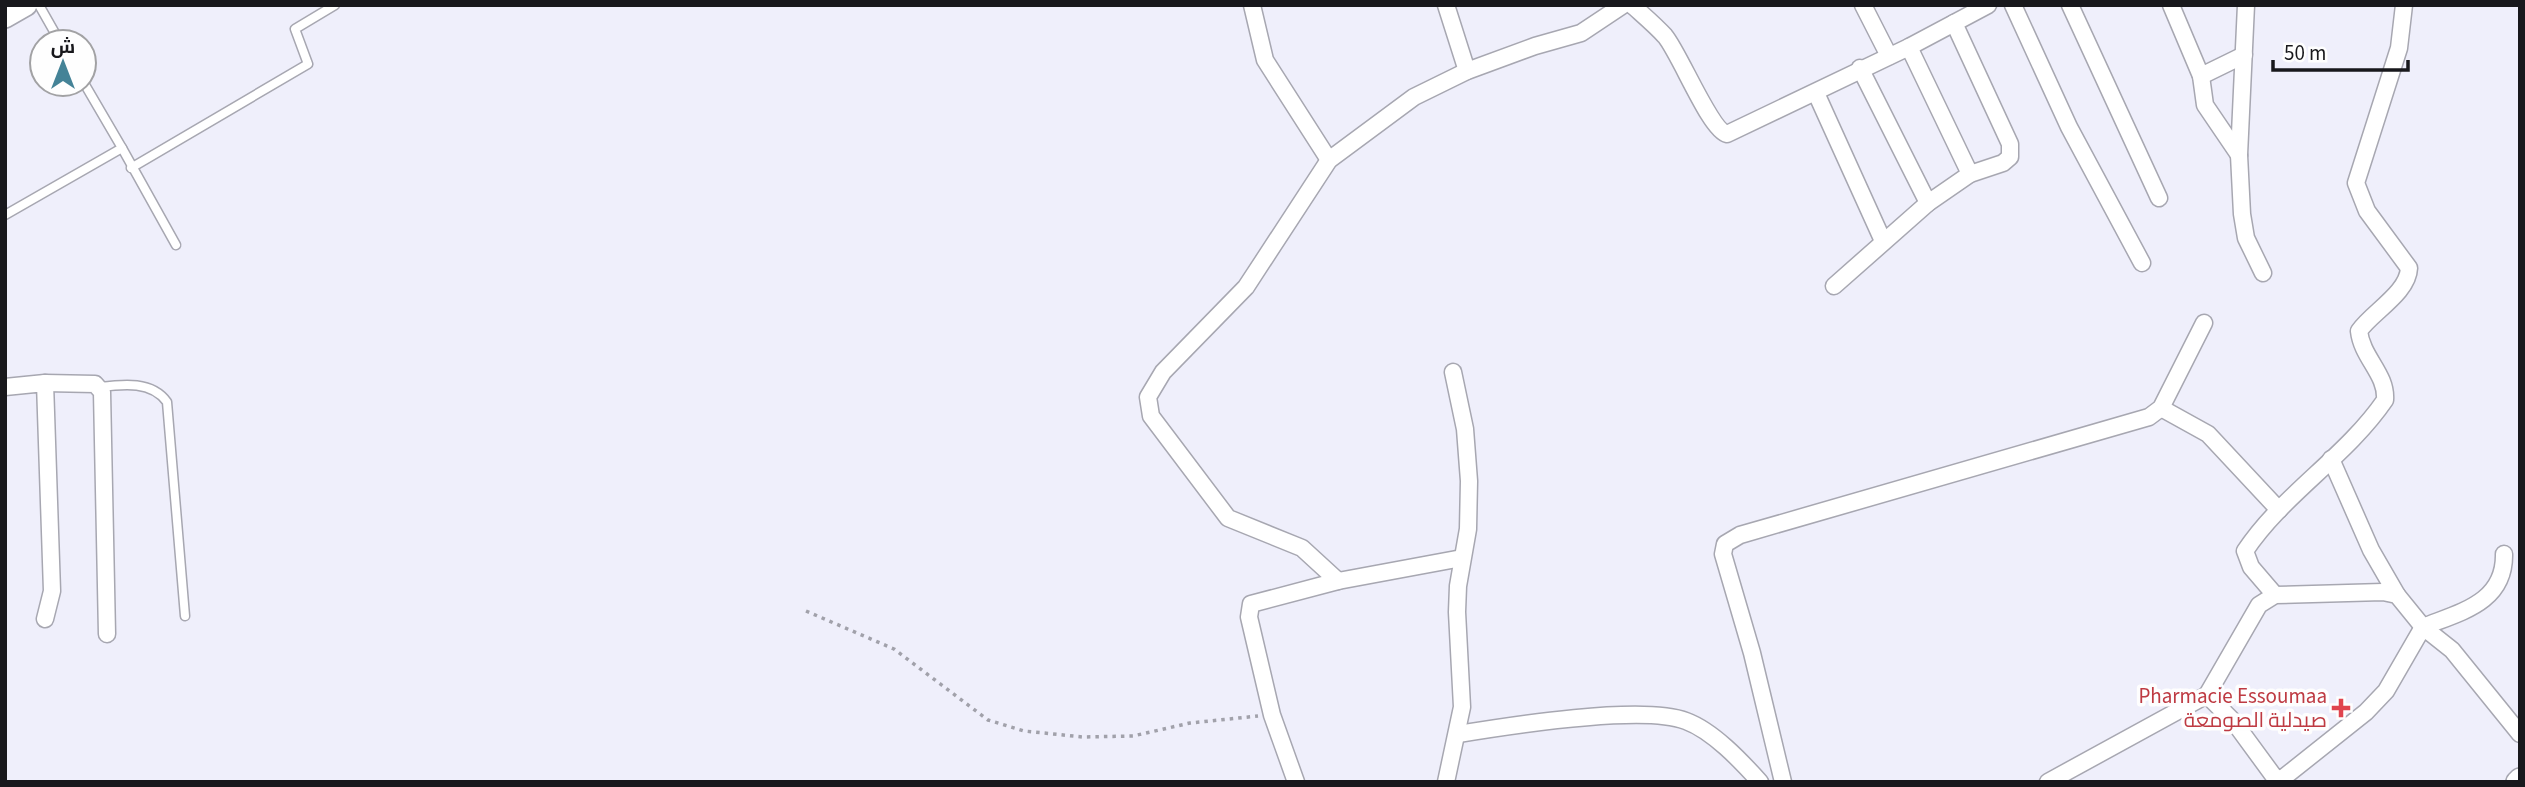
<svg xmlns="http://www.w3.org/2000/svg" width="2525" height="787" viewBox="0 0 2525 787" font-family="'Source Sans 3',Cairo,sans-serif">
<rect width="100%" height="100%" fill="#efeffb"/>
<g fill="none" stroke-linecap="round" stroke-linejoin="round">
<defs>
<g id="service">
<path d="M39 5 60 42"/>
<path d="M122 148 176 245"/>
<path d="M131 168 308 64 295 29 335 5"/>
<path d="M5 215 122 148 84 83"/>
<path d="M100 387C124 384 152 381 167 402L185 616"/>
</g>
<g id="minor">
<path d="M1252 5 1265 60 1329 160"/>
<path d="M1446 5 1467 71"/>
<path d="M1632 5C1643 15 1655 25 1665 36 1680 54 1710 130 1727 134L1909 47 1988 5"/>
<path d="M1863 5 1889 56"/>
<path d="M2013 5 2069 127 2142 263"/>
<path d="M2070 5 2159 198"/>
<path d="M2171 5 2201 76 2205 105 2239 155"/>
<path d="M2246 5 2239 155 2242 214 2246 238 2263 273"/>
<path d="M1909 47 1970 174"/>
<path d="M1860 68 1928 203"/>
<path d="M2201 76 2244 55"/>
<path d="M1816 93 1883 241"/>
<path d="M1834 286 1928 203 1970 174 2003 163 2010 157V144L1954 23"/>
<path d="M45 383 95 384 102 392 107 634"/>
<path d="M5 387 45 383 52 591 45 619"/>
<path d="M2161 408 2208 434 2279 510"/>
<path d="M2331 459 2371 550 2397 595"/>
<path d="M1338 581 1302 548 1228 518 1151 416 1148 397 1163 372 1246 287 1329 160 1414 97 1467 71 1535 46 1581 33 1623 5"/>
<path d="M2275 595 2251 567 2245 551C2283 494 2346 457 2385 400 2387 374 2362 358 2359 331 2372 312 2408 293 2409 268L2367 211 2356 183 2399 48 2404 5"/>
<path d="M2207 695 2259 605 2275 595 2383 592 2397 595 2423 627C2460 612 2505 603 2504 554"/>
<path d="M1458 734C1507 726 1643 704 1686 721 1713 731 1741 761 1760 782"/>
<path d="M1296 782 1272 715 1249 617 1251 604 1338 581 1462 558"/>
<path d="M1446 782 1462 707 1457 612 1458 586 1468 529 1469 481 1465 429 1453 372"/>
<path d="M1783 782 1752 653 1723 554 1725 544 1740 535 2149 417 2161 408 2204 323"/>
<path d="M2048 782 2207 695 2234 722 2278 782 2366 712 2386 691 2423 627 2452 650 2520 734"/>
</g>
<g id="tertiary">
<path d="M5 17 26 5"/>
<path d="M2517 782 2520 779"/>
</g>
</defs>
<use href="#service" stroke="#a7a7b1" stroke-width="11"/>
<use href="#minor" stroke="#a7a7b1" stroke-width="19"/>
<use href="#tertiary" stroke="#a7a7b1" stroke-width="24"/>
<path stroke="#a1a1aa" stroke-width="3.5" stroke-dasharray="3.5 5" stroke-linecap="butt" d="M806 611 894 649 988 720 1024 731 1083 737 1133 736 1190 723 1258 716"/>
<use href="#service" stroke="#fff" stroke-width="8"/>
<use href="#minor" stroke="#fff" stroke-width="16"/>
<use href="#tertiary" stroke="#fff" stroke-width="21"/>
</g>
<path fill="#e0444e" stroke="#fefefe" stroke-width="2.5" d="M2337.5 697.5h7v7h7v7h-7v7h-7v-7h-7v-7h7z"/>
<g text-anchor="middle" stroke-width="7" stroke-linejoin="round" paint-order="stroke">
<g font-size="21" fill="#be3a42" stroke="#fefefe" text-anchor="end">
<text x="2327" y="703">Pharmacie Essoumaa<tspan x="2327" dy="24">صيدلية الصومعة</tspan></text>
</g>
</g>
<rect width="2525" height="787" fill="none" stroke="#18181c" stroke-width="14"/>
<g transform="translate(63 63)"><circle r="33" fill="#fefefe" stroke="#a2a2a4" stroke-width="2"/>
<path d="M0-5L12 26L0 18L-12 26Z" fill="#448397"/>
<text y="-10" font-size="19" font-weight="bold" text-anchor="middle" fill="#18181c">ش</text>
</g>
<path d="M2273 60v10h135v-10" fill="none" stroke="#18181c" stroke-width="3.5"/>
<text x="2284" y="60" font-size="21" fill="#18181c" stroke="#fefefe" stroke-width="5" paint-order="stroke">50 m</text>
</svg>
